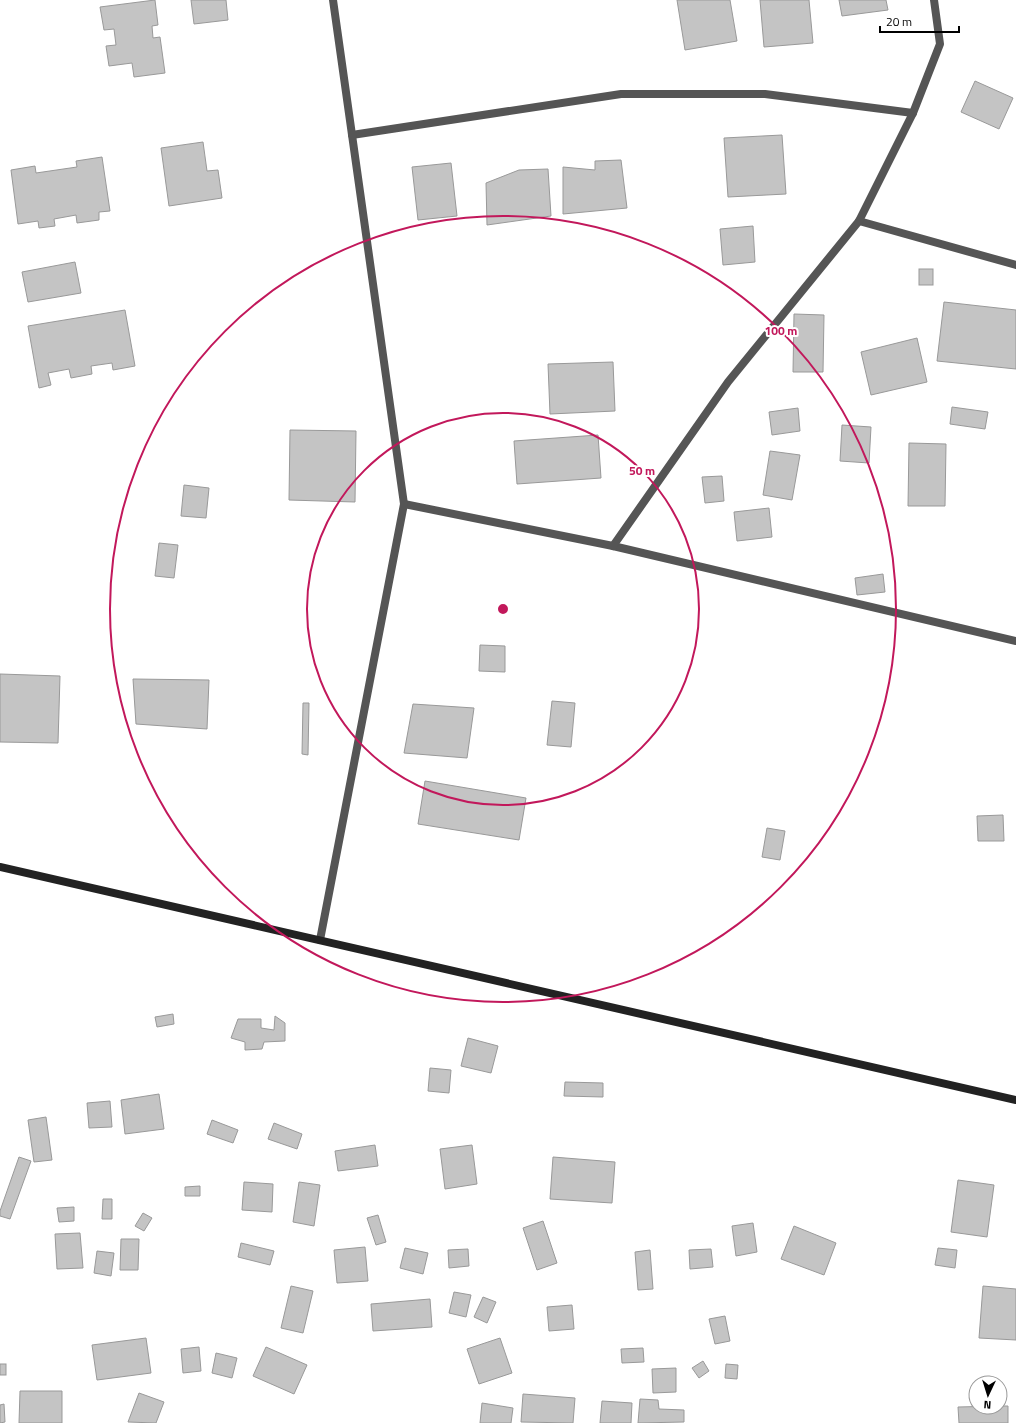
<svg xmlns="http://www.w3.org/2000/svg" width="1016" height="1423" viewBox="0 0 1016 1423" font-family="'Titillium Web',sans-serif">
<rect width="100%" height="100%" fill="#fff"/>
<g fill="#c4c4c4" stroke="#999">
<path d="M155 0 158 25 152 26 153 38 160 37 165 73 134 77 132 63 109 66 106 46 116 45 114 29 104 30 100 7Z"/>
<path d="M191 0H226L228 20 194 24Z"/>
<path d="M677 0H730L737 41 685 50Z"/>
<path d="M760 0H809L813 43 764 47Z"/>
<path d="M839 0H886L888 10 842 16Z"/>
<path d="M975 81 1013 98 999 129 961 112Z"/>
<path d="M782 135 786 194 728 197 724 138Z"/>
<path d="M203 142 207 171 218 170 222 198 169 206 161 148Z"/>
<path d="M102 157 110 211 99 212V220L77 223 76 215 54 219 55 226 39 228 38 221 18 224 11 170 35 166 36 173 77 167 76 161Z"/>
<path d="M621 160 627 208 563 214V167L595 170V161Z"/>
<path d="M451 163 457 216 418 220 412 167Z"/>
<path d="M548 169 551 216 487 225 486 183 519 170Z"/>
<path d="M753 226 755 262 723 265 720 229Z"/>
<path d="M75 262 81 293 28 302 22 272Z"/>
<rect x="919" y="269" width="14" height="16"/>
<path d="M944 302 1016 310V369L937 361Z"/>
<path d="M125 310 135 366 113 370 112 363 91 366 92 374 71 378 69 369 48 373 51 385 39 388 28 326Z"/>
<path d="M794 314 824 315 823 372H793Z"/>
<path d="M917 338 927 382 871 395 861 352Z"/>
<path d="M613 362 615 411 550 414 548 364Z"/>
<path d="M952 407 988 412 985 429 950 424Z"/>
<path d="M798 408 800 431 772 435 769 412Z"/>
<path d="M842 425 871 427 869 463 840 461Z"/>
<path d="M290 430 356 431 355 502 289 500Z"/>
<path d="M598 435 601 478 517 484 514 441Z"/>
<path d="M909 443 946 444 945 506H908Z"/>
<path d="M770 451 800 455 792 500 763 495Z"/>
<path d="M722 476 724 501 705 503 702 477Z"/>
<path d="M184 485 209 488 206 518 181 516Z"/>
<path d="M769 508 772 537 737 541 734 512Z"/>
<path d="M159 543 178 545 174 578 155 576Z"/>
<path d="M883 574 885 592 857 595 855 578Z"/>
<path d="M480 645 505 646V672L479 671Z"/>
<path d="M0 674 60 676 58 743 0 742Z"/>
<path d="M133 679 209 680 207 729 136 724Z"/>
<path d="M552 701 575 703 571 747 547 745Z"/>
<path d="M303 703H309L308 755 302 754Z"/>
<path d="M413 704 474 708 467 758 404 753Z"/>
<path d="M425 781 526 798 519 840 418 824Z"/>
<path d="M1003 815 1004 841H978L977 816Z"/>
<path d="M767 828 785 831 780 860 762 857Z"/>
<path d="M173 1014 174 1024 157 1027 155 1017Z"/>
<path d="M275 1016 285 1023V1041L264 1042 262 1049 245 1050V1042L231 1038 238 1019H261V1028L274 1030Z"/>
<path d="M468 1038 498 1046 491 1073 461 1066Z"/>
<path d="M430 1068 451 1070 449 1093 428 1091Z"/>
<path d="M565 1082 603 1083V1097L564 1096Z"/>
<path d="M159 1094 164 1129 125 1134 121 1100Z"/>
<path d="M110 1101 112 1127 89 1128 87 1103Z"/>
<path d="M46 1117 52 1160 34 1162 28 1120Z"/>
<path d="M212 1120 238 1130 233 1143 207 1134Z"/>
<path d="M274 1123 302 1134 297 1149 268 1139Z"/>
<path d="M375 1145 378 1166 338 1171 335 1151Z"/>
<path d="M472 1145 477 1184 445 1189 440 1149Z"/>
<path d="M19 1157 31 1161 10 1219 0 1216V1211Z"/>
<path d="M553 1157 615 1162 612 1203 550 1199Z"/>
<path d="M958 1180 994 1185 987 1237 951 1232Z"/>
<path d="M244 1182 273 1184 272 1212 242 1210Z"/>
<path d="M299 1182 320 1185 314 1226 293 1222Z"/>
<path d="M200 1186V1196H185V1187Z"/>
<path d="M103 1199H112V1219H102Z"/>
<path d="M74 1207V1221L59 1222 57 1208Z"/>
<path d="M143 1213 152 1218 144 1231 135 1226Z"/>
<path d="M378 1215 386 1242 376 1245 367 1218Z"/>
<path d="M543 1221 557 1263 537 1270 523 1228Z"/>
<path d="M753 1223 757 1252 736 1256 732 1226Z"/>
<path d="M794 1226 836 1243 824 1275 781 1259Z"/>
<path d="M80 1233 83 1268 57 1269 55 1234Z"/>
<path d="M121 1239H139L138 1270H120Z"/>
<path d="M241 1243 274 1251 270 1265 238 1257Z"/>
<path d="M365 1247 368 1281 337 1283 334 1250Z"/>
<path d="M405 1248 428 1253 423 1274 400 1268Z"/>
<path d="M938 1248 957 1250 955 1268 935 1265Z"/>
<path d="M468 1249 469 1266 449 1268 448 1250Z"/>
<path d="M711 1249 713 1267 690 1269 689 1250Z"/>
<path d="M650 1250 653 1289 638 1290 635 1252Z"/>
<path d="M97 1251 114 1253 111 1276 94 1273Z"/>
<path d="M291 1286 313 1291 303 1333 281 1328Z"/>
<path d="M983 1286 1016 1289V1340L979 1338Z"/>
<path d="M454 1292 471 1295 466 1317 449 1313Z"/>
<path d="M483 1297 496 1302 487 1323 474 1317Z"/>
<path d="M430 1299 432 1327 373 1331 371 1304Z"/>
<path d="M572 1305 574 1329 549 1331 547 1307Z"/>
<path d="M725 1316 730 1341 715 1344 709 1319Z"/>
<path d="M146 1338 151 1373 97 1380 92 1345Z"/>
<path d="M500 1338 512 1373 479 1384 467 1349Z"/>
<path d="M199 1347 201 1371 183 1373 181 1349Z"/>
<path d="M266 1347 307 1365 294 1394 253 1376Z"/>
<path d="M643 1348 644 1362 622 1363 621 1349Z"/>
<path d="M216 1353 237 1358 232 1378 212 1373Z"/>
<path d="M703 1361 709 1371 699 1378 692 1368Z"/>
<rect x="0" y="1364" width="6" height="11"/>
<path d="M726 1364 738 1365 737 1379 725 1378Z"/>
<path d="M676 1368V1392L653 1393 652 1369Z"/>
<path d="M20 1391H62V1423H19Z"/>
<path d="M139 1393 164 1402 156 1423 128 1422Z"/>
<path d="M523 1394 575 1398 573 1423 521 1422Z"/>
<path d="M640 1399 658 1400 659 1409 684 1410V1422L638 1423Z"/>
<path d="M602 1401 632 1403 631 1423H600Z"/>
<path d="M482 1403 513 1408 511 1423H480Z"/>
<path d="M4 1404 5 1422 0 1423V1405Z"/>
<path d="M1000 1406H1008V1423H959L958 1407Z"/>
</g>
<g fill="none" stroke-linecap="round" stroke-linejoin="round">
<g stroke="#555" stroke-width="8">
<path d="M352 135 621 94H765L913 113"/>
<path d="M859 221 1016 265"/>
<path d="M404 504 613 546 1016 641"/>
<path d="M613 546 728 382 859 221 913 113 940 44 934 0"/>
<path d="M320 940 404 504 333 0"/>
</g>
<path stroke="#222" stroke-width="8" d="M0 867 1016 1100"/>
</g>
<g fill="none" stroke="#c2185b" stroke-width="2">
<circle cx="503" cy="609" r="196"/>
<circle cx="503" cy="609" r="393"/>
</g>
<circle cx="503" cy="609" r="6" fill="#c2185b" stroke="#fff" stroke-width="2"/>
<g font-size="12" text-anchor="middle" font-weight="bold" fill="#c2185b" stroke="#fff" stroke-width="4" stroke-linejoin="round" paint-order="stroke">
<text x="781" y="335">100 m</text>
<text x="642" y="475">50 m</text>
</g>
<g transform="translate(988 1395) rotate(184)"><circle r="19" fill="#ffffff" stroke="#999999"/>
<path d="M0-3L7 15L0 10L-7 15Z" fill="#000000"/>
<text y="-6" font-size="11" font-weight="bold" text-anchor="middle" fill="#000000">N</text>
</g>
<path d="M880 26v6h79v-6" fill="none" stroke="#000000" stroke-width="2"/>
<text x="886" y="26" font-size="12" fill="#000000" stroke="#ffffff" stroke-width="3" paint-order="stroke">20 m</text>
</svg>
